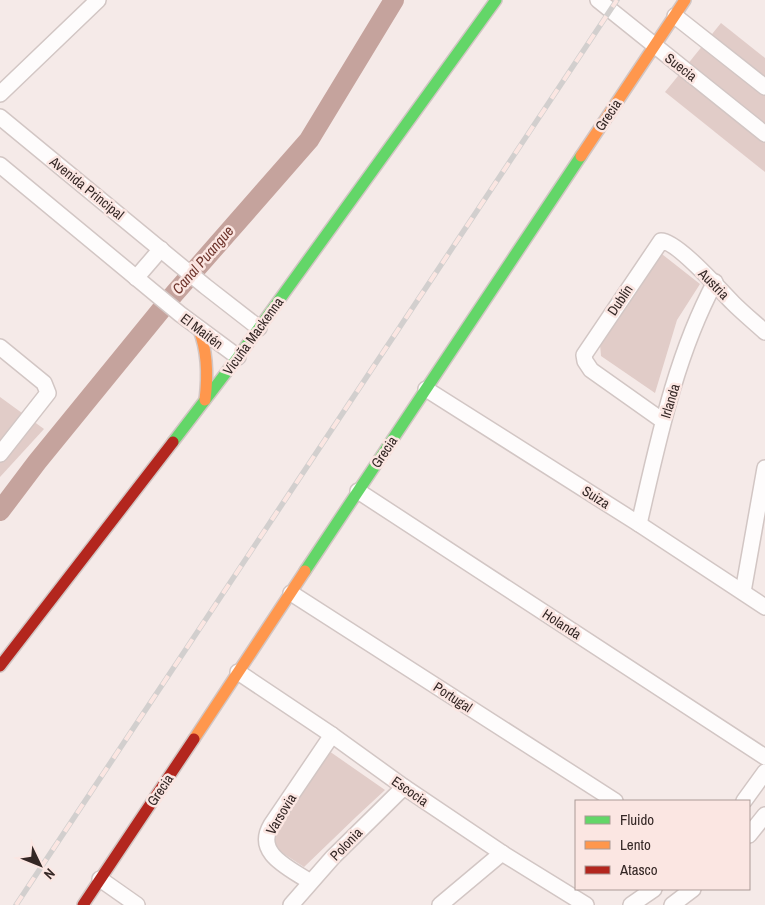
<svg xmlns="http://www.w3.org/2000/svg" width="765" height="905" viewBox="0 0 765 905" font-family="'Archivo Narrow',sans-serif">
<rect width="100%" height="100%" fill="#f5eae8"/>
<g fill="#e1ccc8">
<path d="M721 23 765 58V172L665 92Z"/>
<path d="M658 251 700 284 677 320 655 393 601 356 600 344Z"/>
<path d="M0 397 44 429 0 477Z"/>
<path d="M329 751 385 790 357 816 304 867 275 848 273 832Z"/>
</g>
<g fill="none" stroke-linecap="round" stroke-linejoin="round">
<path stroke="#c5a39d" stroke-width="20" d="M0 511 37 462 174 294 309 140 394 0"/>
<defs>
<g id="street">
<path d="M598 0 765 134"/>
<path d="M675 16 765 87"/>
<path d="M0 94 98 0"/>
<path d="M0 117 205 286 259 328"/>
<path d="M0 165 180 314 238 357"/>
<path d="M136 278 161 249"/>
<path d="M0 347 44 383 48 393 0 454"/>
<path d="M426 389 639 524 765 607"/>
<path d="M663 421 591 370 585 361 584 355 661 241C677 241 720 290 733 303 743 313 754 322 765 332"/>
<path d="M358 491 765 757"/>
<path d="M639 524C658 442 675 357 715 282"/>
<path d="M743 592 765 468"/>
<path d="M291 593 615 801"/>
<path d="M238 672 332 735 404 787 502 853 586 905"/>
<path d="M744 801 765 772"/>
<path d="M749 835 765 815"/>
<path d="M100 879 137 905"/>
<path d="M310 882C290 868 254 854 271 825L332 735"/>
<path d="M291 905 333 857 404 787"/>
<path d="M440 905 502 853"/>
<path d="M631 905 654 889"/>
<path d="M672 905 693 889"/>
</g>
<g id="fast">
<path d="M173 442 238 357 496 0"/>
<path d="M305 571 581 156"/>
</g>
<g id="slow">
<path d="M581 156 685 0"/>
<path d="M199 330C208 353 208 376 205 400"/>
<path d="M194 739 305 571"/>
</g>
<g id="jam">
<path d="M0 666 173 442"/>
<path d="M83 905 194 739"/>
</g>
</defs>
<use href="#street" stroke="#d2c6c4" stroke-width="18"/>
<use href="#fast" stroke="#d2c6c4" stroke-width="14"/>
<use href="#slow" stroke="#d2c6c4" stroke-width="14"/>
<use href="#jam" stroke="#d2c6c4" stroke-width="14"/>
<use href="#street" stroke="#fefcfc" stroke-width="15"/>
<use href="#fast" stroke="#63d668" stroke-width="11"/>
<use href="#slow" stroke="#ff974d" stroke-width="11"/>
<use href="#jam" stroke="#b3261e" stroke-width="11"/>
<defs>
<path id="rail" d="M16 905 617 0"/>
</defs>
<use href="#rail" stroke="#d2cfce" stroke-width="5.5"/>
<use href="#rail" stroke="#fbe6e2" stroke-width="4" stroke-dasharray="11" stroke-linecap="butt"/>
</g>
<g text-anchor="middle" stroke-width="5" stroke-linejoin="round" paint-order="stroke">
<g font-size="14" fill="#342725" stroke="#fbe6e2">
<text transform="translate(681 67) rotate(38)" y="5">Suecia</text>
<text transform="translate(608 115) rotate(-56)" y="5">Grecia</text>
<text transform="translate(87 188) rotate(39)" y="5">Avenida Principal</text>
<text transform="translate(714 284) rotate(45)" y="5">Austria</text>
<text transform="translate(620 300) rotate(-56)" y="5">Dublín</text>
<text transform="translate(202 331) rotate(37)" y="5">El Maitén</text>
<text transform="translate(253 336) rotate(-54)" y="5">Vicuña Mackenna</text>
<text transform="translate(670 401) rotate(-73)" y="5">Irlanda</text>
<text transform="translate(384 452) rotate(-56)" y="5">Grecia</text>
<text transform="translate(596 497) rotate(32)" y="5">Suiza</text>
<text transform="translate(562 624) rotate(33)" y="5">Holanda</text>
<text transform="translate(453 697) rotate(33)" y="5">Portugal</text>
<text transform="translate(160 790) rotate(-56)" y="5">Grecia</text>
<text transform="translate(410 791) rotate(35)" y="5">Escocia</text>
<text transform="translate(281 814) rotate(-59)" y="5">Varsovia</text>
<text transform="translate(346 844) rotate(-46)" y="5">Polonia</text>
</g>
<g font-size="15" font-style="italic" fill="#6e342b" stroke="#fbe6e2">
<text transform="translate(203 260) rotate(-49)" y="5">Canal Puangue</text>
</g>
</g>
<rect x="575" y="800" width="175" height="90" fill="#fbe6e2" stroke="#ab9a96"/>
<rect x="585" y="816" width="25" height="8" fill="#63d668" stroke="#ab9a96"/>
<text x="620" y="825" font-size="15" fill="#342725">Fluido</text>
<rect x="585" y="841" width="25" height="8" fill="#ff974d" stroke="#ab9a96"/>
<text x="620" y="850" font-size="15" fill="#342725">Lento</text>
<rect x="585" y="866" width="25" height="8" fill="#b3261e" stroke="#ab9a96"/>
<text x="620" y="875" font-size="15" fill="#342725">Atasco</text>
<g transform="translate(40 865) rotate(133)" stroke="#fbe6e2" stroke-width="4" paint-order="stroke">
<path d="M0-4L9 19L0 12L-9 19Z" fill="#342725"/>
<text y="-8" font-size="14" font-weight="bold" text-anchor="middle" fill="#342725">N</text>
</g>
</svg>
